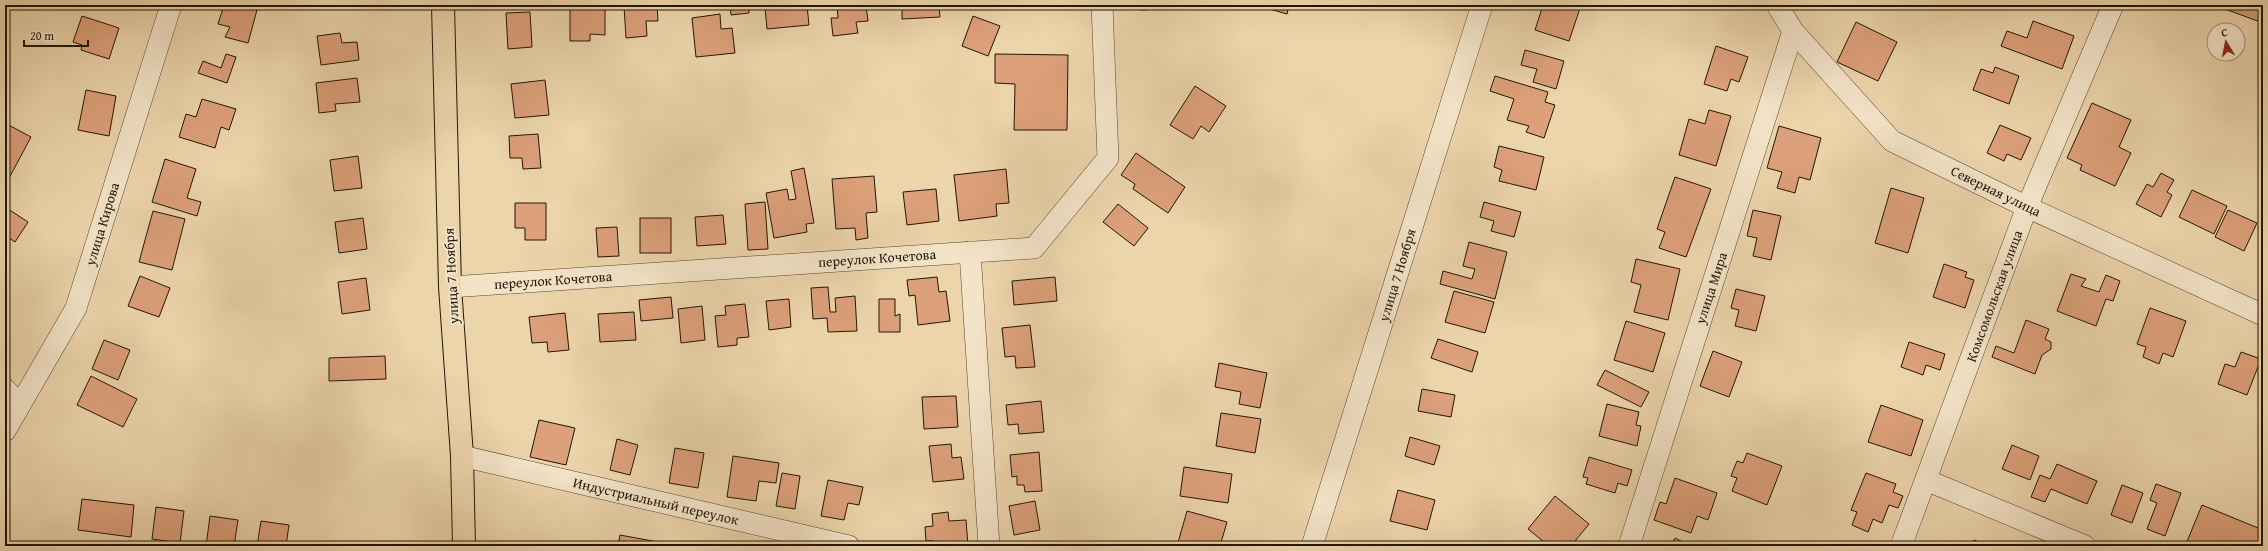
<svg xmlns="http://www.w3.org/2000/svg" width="2268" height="551" viewBox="0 0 2268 551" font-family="'Gentium Book Plus',serif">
<rect width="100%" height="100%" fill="#ecd4ab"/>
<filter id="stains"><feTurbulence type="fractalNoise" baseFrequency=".005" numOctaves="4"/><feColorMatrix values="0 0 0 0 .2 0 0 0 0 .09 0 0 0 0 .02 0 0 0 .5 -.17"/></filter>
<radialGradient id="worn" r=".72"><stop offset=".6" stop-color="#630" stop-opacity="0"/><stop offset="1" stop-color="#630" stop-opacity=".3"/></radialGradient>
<g fill="#dca07a" stroke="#221605">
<path d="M224 5H238L257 10 248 43 225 37 230 27 218 24Z"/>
<path d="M657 5 658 21H646L647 36 626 38 624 6Z"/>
<path d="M730 5H754H749V13L731 15Z"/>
<path d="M769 5H807L809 25 767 29 765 7Z"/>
<path d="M837 5H866L868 21 856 22 858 33 833 36 831 18H838Z"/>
<path d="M902 5H939L940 17 902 19Z"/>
<path d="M1141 5H1182L1183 8 1141 10Z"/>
<path d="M1256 5H1289L1287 14Z"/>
<path d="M1543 5H1581L1569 41 1535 30Z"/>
<path d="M2226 5H2263V23L2225 9Z"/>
<path d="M570 8H605V35L590 34V41H570Z"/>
<path d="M530 12 532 47 508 49 506 13Z"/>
<path d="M720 14 721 29 732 28 735 53 696 57 692 18Z"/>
<path d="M82 16 119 28 109 59 81 50 82 45 73 42Z"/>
<path d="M973 16 1000 26 988 56 962 46Z"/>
<path d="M2033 21 2074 36 2062 69 2001 46 2007 31 2027 38Z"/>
<path d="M1856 22 1897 42 1878 81 1837 62Z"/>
<path d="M340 33 342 43 357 42 359 60 321 65 317 36Z"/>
<path d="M1716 46 1748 57 1739 82 1731 79 1727 91 1704 84Z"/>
<path d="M1525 50 1564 61 1556 89 1533 82 1537 69 1521 65Z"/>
<path d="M226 54 236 57 227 83 198 73 203 61 221 68Z"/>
<path d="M995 54 1068 55 1067 130H1014L1015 84 995 83Z"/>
<path d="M1995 67 2019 76 2009 104 1973 90 1981 69 1993 73Z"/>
<path d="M1495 76 1548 92 1545 102 1555 105 1544 138 1526 132 1529 126 1507 120 1514 99 1490 91Z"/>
<path d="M357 78 360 102 335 104 336 111 319 113 316 83Z"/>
<path d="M545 80 549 115 515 118 511 84Z"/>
<path d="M1195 86 1226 106 1209 132 1201 126 1193 139 1170 125Z"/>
<path d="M86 90 116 96 109 136 78 130Z"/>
<path d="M202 99 236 109 229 130 221 127 215 148 179 137 186 114 196 117Z"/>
<path d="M2092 103 2131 120 2119 147 2131 153 2115 186 2080 170 2082 165 2067 158Z"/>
<path d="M1709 110 1731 116 1716 166 1679 155 1689 119 1705 124Z"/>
<path d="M5 123 31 137 7 182 5 181Z"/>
<path d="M2000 125 2031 138 2021 160 2007 154 2004 161 1987 153Z"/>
<path d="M1779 126 1821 138 1810 180 1799 177 1795 193 1777 188 1782 172 1767 168Z"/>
<path d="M538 134 541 168 523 169 522 158H510L509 136Z"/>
<path d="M1499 146 1544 157 1536 190 1499 181 1502 170 1494 167Z"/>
<path d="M1136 153 1185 187 1168 213 1133 189 1135 184 1121 175Z"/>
<path d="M358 156 362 188 334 191 330 160Z"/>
<path d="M165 159 196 169 187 198 201 202 197 216 152 202Z"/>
<path d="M804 168 814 223 806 224 807 232 774 238 766 193 787 189 789 200 796 199 791 171Z"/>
<path d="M1006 169 1009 203 996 204 997 216 959 221 954 175Z"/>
<path d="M2161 173 2174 180 2167 192 2172 195 2161 217 2136 204 2147 184 2153 187Z"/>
<path d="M874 176 877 212 866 213 868 238 856 240 855 228 836 229 832 179Z"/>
<path d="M1675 177 1711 189 1686 257 1659 248 1665 232 1657 229Z"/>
<path d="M1891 188 1924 198 1908 253 1875 243Z"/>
<path d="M936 189 939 221 907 225 903 192Z"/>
<path d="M2192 190 2227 206 2214 234 2179 217Z"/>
<path d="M765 202 768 249 748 250 745 204Z"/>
<path d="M1484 202 1521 212 1514 237 1491 231 1494 221 1480 217Z"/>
<path d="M515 203H546V240H525V228H515Z"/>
<path d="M1118 204 1148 228 1134 246 1103 222Z"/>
<path d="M5 207 28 222 15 242 5 235Z"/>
<path d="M1753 210 1781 216 1771 260 1753 256 1757 238 1747 236Z"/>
<path d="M2228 210 2257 223 2244 251 2215 237Z"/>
<path d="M153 211 185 219 172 270 139 262Z"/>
<path d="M723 215 726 244 697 246 695 217Z"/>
<path d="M363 218 367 249 339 253 335 222Z"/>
<rect x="640" y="218" width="31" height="35"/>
<path d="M617 227 619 256 598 257 596 228Z"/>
<path d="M1469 242 1507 252 1495 299 1440 284 1443 271 1472 279 1475 269 1463 266Z"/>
<path d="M1636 259 1680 269 1668 320 1634 312 1641 285 1631 282Z"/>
<path d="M1944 264 1967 272 1965 277 1974 280 1965 308 1933 297Z"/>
<path d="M2071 274 2086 279 2081 286 2099 292 2106 275 2120 281 2113 301 2106 299 2096 326 2057 311Z"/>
<path d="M140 276 170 288 159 317 128 306Z"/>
<path d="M937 277 939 292 946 291 950 321 918 325 915 295 909 296 907 280Z"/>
<path d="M1055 277 1057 301 1014 305 1012 281Z"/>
<path d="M366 278 370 310 342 314 338 282Z"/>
<path d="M828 287 830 312H836L835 298 855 296 857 331 828 332 827 318 813 319 811 288Z"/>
<path d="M1736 289 1765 296 1756 331 1735 326 1739 310 1731 308Z"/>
<path d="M1454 291 1494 302 1485 333 1445 322Z"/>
<path d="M671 297 673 318 641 321 639 300Z"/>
<path d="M789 299 791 327 769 330 766 301Z"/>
<path d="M879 299H895V316L900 314V332H879Z"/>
<path d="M745 304 749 337 737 338V345L718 347 715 316 726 315 725 306Z"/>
<path d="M702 306 705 340 681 343 678 309Z"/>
<path d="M2150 308 2186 321 2173 357 2163 353 2159 364 2143 357 2146 347 2137 344Z"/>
<path d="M634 312 636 340 600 342 598 314Z"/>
<path d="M565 313 569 350 548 352 547 342 532 343 529 317Z"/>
<path d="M2026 320 2049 329 2045 339 2051 342V349L2042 355 2035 374 1992 357 1996 346 2014 353Z"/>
<path d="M1626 321 1665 333 1653 372 1614 360Z"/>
<path d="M1030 325 1035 367 1016 368 1015 356 1005 357 1002 328Z"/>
<path d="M1438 339 1478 352 1472 372 1431 358Z"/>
<path d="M104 340 130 350 118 380 92 369Z"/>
<path d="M1909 342 1945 354 1940 370 1926 365 1923 375 1901 367Z"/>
<path d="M1713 351 1742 362 1729 397 1700 386Z"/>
<path d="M2241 352 2261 359 2247 395 2218 384 2225 364 2235 367Z"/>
<path d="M385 356 386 379 329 381V358Z"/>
<path d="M1219 363 1267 373 1260 408 1239 404 1241 392 1215 387Z"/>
<path d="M1605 370 1649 392 1641 407 1597 385Z"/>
<path d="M91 376 137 399 123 427 77 405Z"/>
<path d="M1422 389 1455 395 1451 417 1418 411Z"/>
<path d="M956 396 958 427 924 429 922 397Z"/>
<path d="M1041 401 1044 432 1019 434 1018 424 1008 425 1006 405Z"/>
<path d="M1607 404 1639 412 1636 425 1641 426 1637 446 1599 436Z"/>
<path d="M1881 405 1923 420 1911 456 1868 442Z"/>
<path d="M1221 413 1261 419 1255 453 1216 446Z"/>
<path d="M539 420 575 428 566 465 530 457Z"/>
<path d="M1410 437 1440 446 1434 465 1405 456Z"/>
<path d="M617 439 638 445 630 475 610 470Z"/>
<path d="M951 444 952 458 961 457 964 479 933 482 929 446Z"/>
<path d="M2012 445 2039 456 2030 480 2002 469Z"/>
<path d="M675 448 704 453 698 488 669 483Z"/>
<path d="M1039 452 1042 491 1025 492 1024 485H1017V476L1012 477 1010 455Z"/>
<path d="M1747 453 1782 466 1767 505 1732 491 1737 478 1731 476 1737 461 1743 463Z"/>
<path d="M733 456 779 463 776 483 759 481 756 501 727 497Z"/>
<path d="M1589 457 1632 470 1627 486 1618 483 1615 493 1586 484 1588 478 1583 477Z"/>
<path d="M2057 464 2097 481 2087 504 2051 489 2045 502 2031 497 2040 475 2050 479Z"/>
<path d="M1184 467 1232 474 1228 503 1180 496Z"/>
<path d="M782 473 800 476 795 509 776 506Z"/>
<path d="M1866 473 1896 484 1893 492 1903 496 1898 508 1889 505 1882 523 1873 519 1868 532 1852 525 1857 512 1851 510Z"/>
<path d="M1675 478 1717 493 1708 520 1697 516 1691 533 1654 520 1660 502 1666 504Z"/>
<path d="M828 480 863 487 859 505 848 503 844 520 821 516Z"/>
<path d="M2156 484 2181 493 2165 536 2147 529 2157 503 2150 500Z"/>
<path d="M2122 485 2143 493 2132 523 2111 515Z"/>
<path d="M1398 490 1435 500 1427 530 1390 521Z"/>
<path d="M1555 496 1589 524 1571 546H1549L1528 529Z"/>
<path d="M82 499 134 505 131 537 78 530Z"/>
<path d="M1035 501 1040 530 1014 535 1009 506Z"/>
<path d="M2202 505 2263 530V546H2192L2186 544Z"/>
<path d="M156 507 184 511 180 543 152 539Z"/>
<path d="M1187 511 1227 522 1220 546H1177Z"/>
<path d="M948 512 949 521 966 520 968 545 934 546 933 541H926L925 527 933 526 932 514Z"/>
<path d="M210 516 238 520 234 546H206Z"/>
<path d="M261 521 289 525 286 546H257Z"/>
<path d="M620 535 658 542V546H618Z"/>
<path d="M1675 538 1691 546H1671Z"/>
<path d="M1974 540 1989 546H1971Z"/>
<path d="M525 542 548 545 525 546Z"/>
<path d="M561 542 578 546H560Z"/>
</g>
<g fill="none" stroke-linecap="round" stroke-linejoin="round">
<defs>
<g id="minor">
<path d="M1777 5 1793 31 1892 141 2027 207 2263 315"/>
<path d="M970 252 989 546"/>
<path d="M450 287 1034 248 1108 158 1102 5"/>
<path d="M5 389 20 405"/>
<path d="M5 431 76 308 171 5"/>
<path d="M462 456 849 546"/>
<path d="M1926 480 2085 546"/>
<path d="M1312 546 1482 5"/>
<path d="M1629 546 1793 31"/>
<path d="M1901 546 2027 207 2113 5"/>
</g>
<path id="major" d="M443 5 450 287 462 456 464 546"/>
</defs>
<use href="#minor" stroke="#54462e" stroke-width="22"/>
<use href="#major" stroke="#221605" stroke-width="24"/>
<use href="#minor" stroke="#f3e3c8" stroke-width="21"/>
<use href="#major" stroke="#ecd4ab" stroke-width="22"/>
</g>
<g text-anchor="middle" stroke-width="4" stroke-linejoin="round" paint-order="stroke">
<g font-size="14" fill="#221605" stroke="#f3e3c8">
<text transform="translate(1996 191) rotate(26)" y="5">Северная улица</text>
<text transform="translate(102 224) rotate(-73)" y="5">улица Кирова</text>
<text transform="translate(877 258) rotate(-4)" y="5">переулок Кочетова</text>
<text transform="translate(1397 275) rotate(-73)" y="5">улица 7 Ноября</text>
<text transform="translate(451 276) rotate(-93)" y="5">улица 7 Ноября</text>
<text transform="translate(553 280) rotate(-4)" y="5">переулок Кочетова</text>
<text transform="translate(1711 288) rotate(-72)" y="5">улица Мира</text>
<text transform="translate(1994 296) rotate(-70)" y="5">Комсомольская улица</text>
<text transform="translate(656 501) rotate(13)" y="5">Индустриальный переулок</text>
</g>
</g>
<rect width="2268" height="551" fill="none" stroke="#ecd4ab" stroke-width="20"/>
<rect x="6" y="6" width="2256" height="539" fill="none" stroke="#221605" stroke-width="2"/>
<rect x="10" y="10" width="2248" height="531" fill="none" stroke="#221605"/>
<g transform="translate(2226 42) rotate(350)"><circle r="19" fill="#f3e3c8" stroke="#9f917a"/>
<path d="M0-3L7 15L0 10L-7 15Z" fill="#8f2418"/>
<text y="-6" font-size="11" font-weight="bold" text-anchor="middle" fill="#221605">С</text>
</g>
<path d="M24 40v6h64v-6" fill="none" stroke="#221605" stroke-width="2"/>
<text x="30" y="40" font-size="12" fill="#221605" stroke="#f3e3c8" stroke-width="3" paint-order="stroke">20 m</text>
<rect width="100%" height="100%" filter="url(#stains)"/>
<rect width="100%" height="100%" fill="url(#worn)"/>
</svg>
